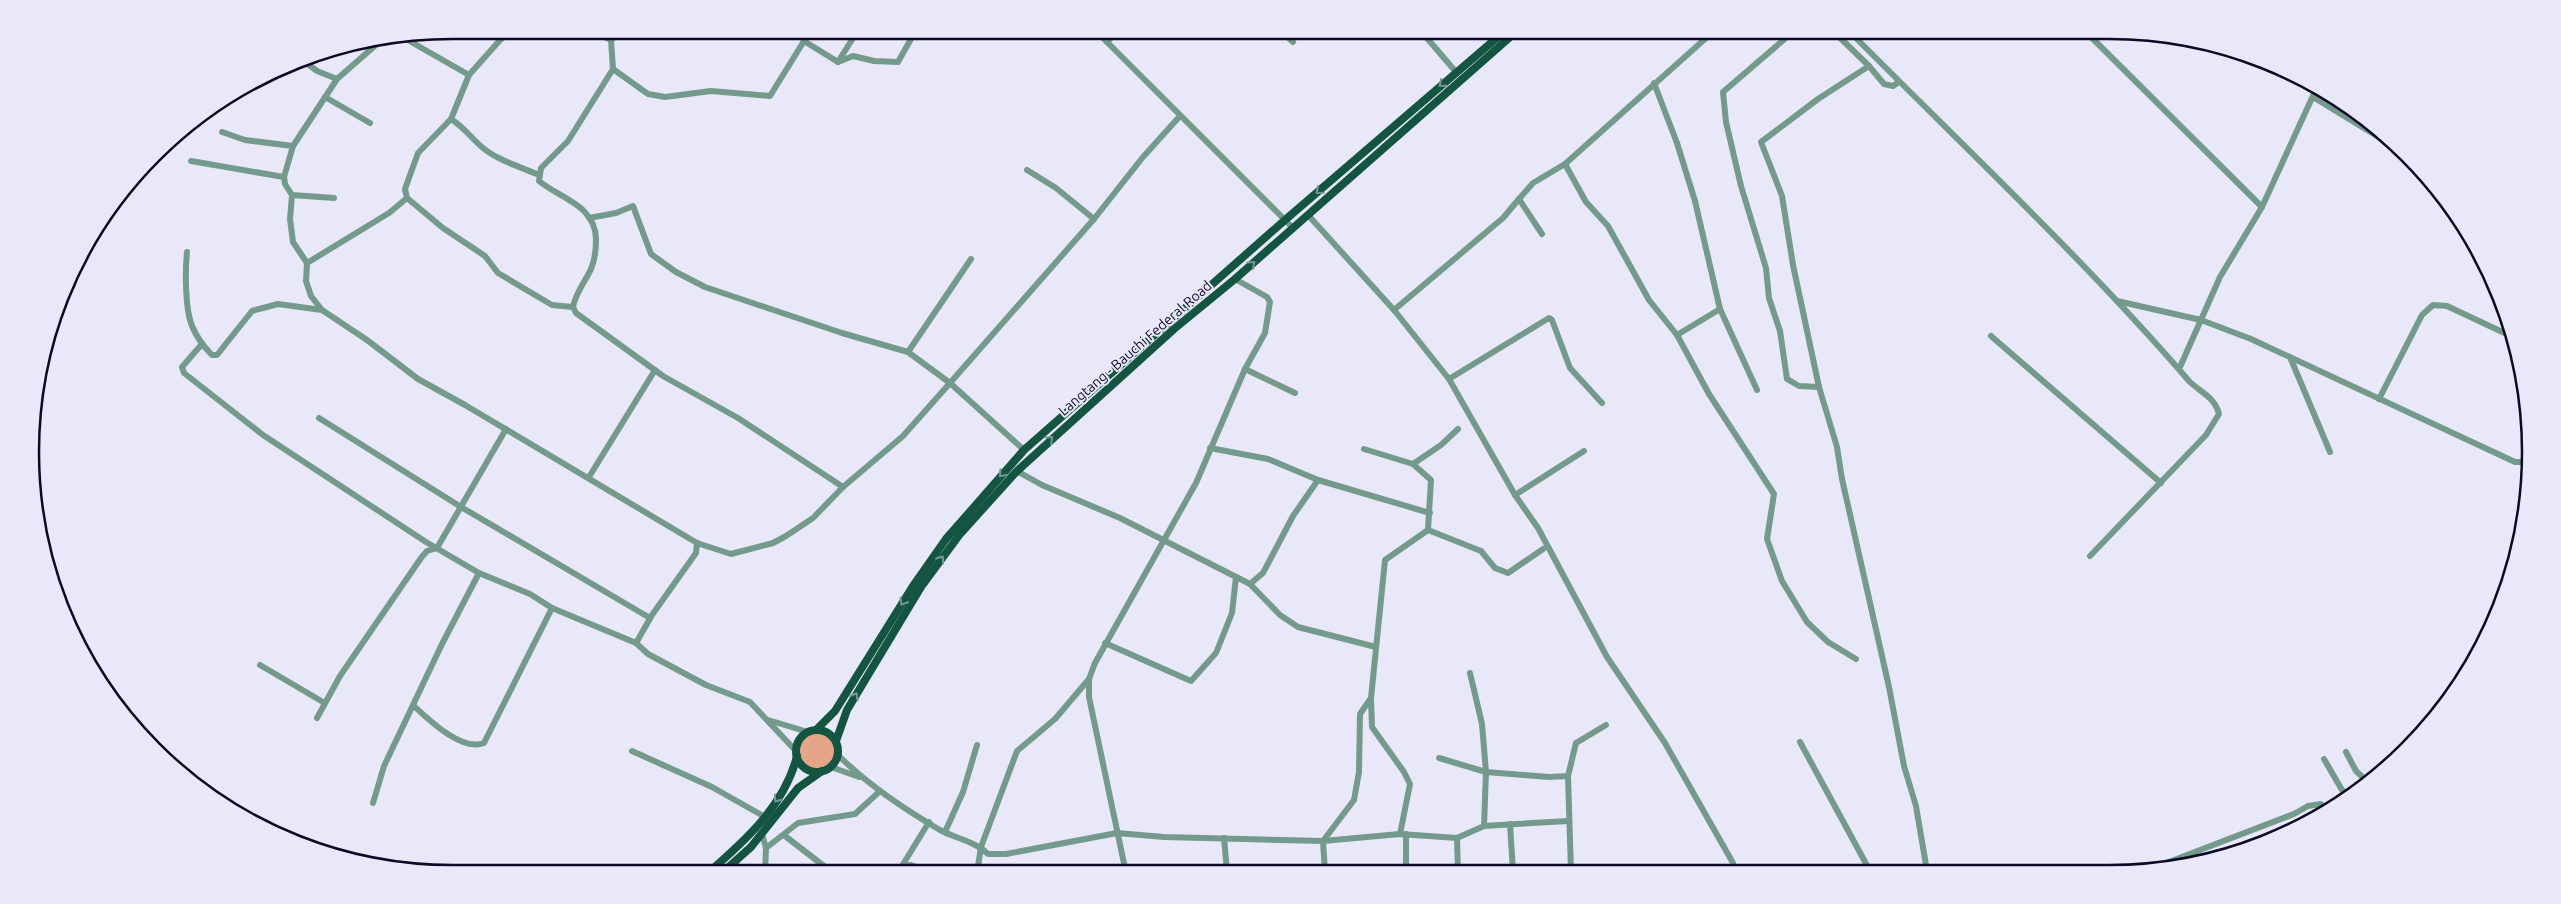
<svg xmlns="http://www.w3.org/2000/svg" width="2561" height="904" viewBox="0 0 2561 904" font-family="Ubuntu,sans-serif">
<rect width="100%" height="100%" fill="#e9e8f8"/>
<circle fill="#e4a687" cx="817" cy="751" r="19"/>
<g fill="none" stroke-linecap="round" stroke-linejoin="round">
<g stroke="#749a8b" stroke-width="6">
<path d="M516 30 501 39 469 75 451 119 418 153 405 189 407 198 443 228 485 256 498 273 552 305 573 307"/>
<path d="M589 30 611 40"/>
<path d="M800 30 804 41"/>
<path d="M1095 30 1293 228"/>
<path d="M1280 30 1293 42"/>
<path d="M1420 30 1456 72"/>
<path d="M1795 30 1723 92 1726 122 1741 186 1766 268 1769 298 1780 331 1787 379 1799 386 1819 387"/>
<path d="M1832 30 1869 66"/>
<path d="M1848 30C1963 146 2083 258 2189 381 2200 392 2215 397 2219 414L2206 435 2090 556"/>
<path d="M2084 30 2262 207"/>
<path d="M399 35 469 75"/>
<path d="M1107 42 1119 30"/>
<path d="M301 59 317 71 337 79"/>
<path d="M838 62 853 56 874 61 898 62 916 30"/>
<path d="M613 69 611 40 622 30"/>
<path d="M1899 82 1893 86 1884 84 1869 66 1818 99 1761 142 1782 196 1793 265 1819 387 1837 447 1842 479 1889 687 1904 766 1916 806 1927 871"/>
<path d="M1654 83 1677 143 1695 201 1720 309 1757 390"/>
<path d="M325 97 370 123"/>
<path d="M2313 97 2403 152"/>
<path d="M451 119C465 128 471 138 483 148 499 161 521 167 539 175"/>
<path d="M222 132 245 140 293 146"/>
<path d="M191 161 284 177"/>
<path d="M1565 164 1586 202 1608 226 1649 300 1677 335 1720 309"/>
<path d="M1027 170 1056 188 1094 219"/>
<path d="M292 195 334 198"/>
<path d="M1308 215 1394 310 1449 379 1549 318 1552 320 1570 368 1602 403"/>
<path d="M589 218 616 213 633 206 651 254 676 272 705 287 842 333 908 352 950 383 1094 219 1143 157 1180 116"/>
<path d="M1542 234 1519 199 1533 183 1565 164 1715 30"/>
<path d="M187 252C185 271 185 309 192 326 197 338 204 347 212 355H217L252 311 278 304 322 310 367 340 418 379 465 405 697 543 731 554 773 543 786 536 813 518 843 487 903 436 950 383 1024 450"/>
<path d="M307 263 389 213 407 198"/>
<path d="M68 285H73"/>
<path d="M2117 301 2201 320 2251 339 2515 462H2530"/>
<path d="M322 310 311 296 306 281 307 263 293 242 290 219 292 195 285 184 284 177 293 146 337 79 385 37"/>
<path d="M1394 310 1503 218 1519 199"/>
<path d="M1677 335 1709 394 1774 494 1767 539 1782 581 1807 622 1828 642 1856 659"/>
<path d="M1991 336 2161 483"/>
<path d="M202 344 182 367 184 373 263 435 426 542 479 573 530 594 552 608 636 643 648 654 706 685 750 702 796 751"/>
<path d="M908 352 971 259"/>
<path d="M2290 357 2330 452"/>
<path d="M2180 367 2220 277 2262 207 2317 87"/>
<path d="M1245 369 1295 393"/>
<path d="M1449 379 1515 495 1538 528 1607 657 1665 743 1733 863 1734 871"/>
<path d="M2379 399 2422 315 2433 305 2447 306 2513 337"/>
<path d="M319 418 461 507 650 618"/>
<path d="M1210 448 1268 459 1318 480 1430 513"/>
<path d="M1364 449 1413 464"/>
<path d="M1017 471 1042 485 1120 518 1250 584 1280 615 1298 627 1376 647"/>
<path d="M589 477 655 370"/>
<path d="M843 487 738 418 663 376 576 313 573 307C576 292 585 282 591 269 595 260 596 248 596 239 595 205 561 199 539 181L541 168 568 141 613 69 648 94 665 97 711 91 770 96 804 41 838 62 858 30"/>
<path d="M1515 495 1584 451"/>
<path d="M1428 530 1481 551 1495 568 1508 573 1543 549"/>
<path d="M1250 584 1263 573 1293 516 1318 480"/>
<path d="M636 643 652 615 696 553 697 543"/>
<path d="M1105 643 1191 681 1216 653 1232 613 1236 577"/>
<path d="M260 665 323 702"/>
<path d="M1371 699 1372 727 1404 772 1410 784 1400 834"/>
<path d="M414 706C429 720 462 752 484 743L552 608"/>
<path d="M317 718 340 676 421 558 427 551 437 548 506 429"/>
<path d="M768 720 808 732"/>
<path d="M1800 742 1870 871"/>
<path d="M632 751 712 787 765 817"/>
<path d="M2346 752 2356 771 2368 782"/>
<path d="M838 755C868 785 904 809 940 830 955 838 976 842 988 854H1006L1117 833 1164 837 1323 841 1400 834 1457 838 1484 826 1486 772 1482 724 1470 673"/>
<path d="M1439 758 1486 772 1549 777 1568 776 1576 743 1606 725"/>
<path d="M2324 759 2342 790 2348 795"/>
<path d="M831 767 859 777"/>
<path d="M1568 776 1571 872"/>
<path d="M373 803 384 766 442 644 479 573"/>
<path d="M1510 824 1513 872"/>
<path d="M1484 826 1568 821"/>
<path d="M945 832 963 792 977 745"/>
<path d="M762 834 766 848 765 873"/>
<path d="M1406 834V872"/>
<path d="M785 836 833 873"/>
<path d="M1224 838 1227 872"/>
<path d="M1457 838 1458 872"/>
<path d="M766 848 798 823 855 814 880 791"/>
<path d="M902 866 929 822"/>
<path d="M2157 870 2161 865 2294 814 2308 806 2321 804 2325 811"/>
<path d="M1325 872 1323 841 1354 800 1359 772 1360 714 1371 698 1385 560 1428 530 1431 480 1413 464 1441 445 1458 429"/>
<path d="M896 873 902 866 911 865 932 873"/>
<path d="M977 873 981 847 1017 751 1055 719 1089 679"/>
<path d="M1126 873 1089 697V679L1095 663 1196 483 1245 369 1265 333 1270 302 1267 297 1235 279"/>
</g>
<g stroke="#145541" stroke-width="8">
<path d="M817 729 835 711 913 586 946 539 1024 450 1285 220 1506 30"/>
<circle cx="817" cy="751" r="21"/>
<path d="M836 741 847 710 921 587 960 534 1017 471 1174 329 1235 279 1518 30"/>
<path d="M708 873C745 841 785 805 797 756"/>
<path d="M722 873 751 847 798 788 822 771"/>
</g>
</g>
<defs><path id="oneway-chevron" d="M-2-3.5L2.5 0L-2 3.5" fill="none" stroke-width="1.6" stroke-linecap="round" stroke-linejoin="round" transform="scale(1.25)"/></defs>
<g stroke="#749793">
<use href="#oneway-chevron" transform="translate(1442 84) rotate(139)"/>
<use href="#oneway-chevron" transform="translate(1319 191) rotate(139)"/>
<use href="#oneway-chevron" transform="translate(1252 264) rotate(-42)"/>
<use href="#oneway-chevron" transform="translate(1050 439) rotate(-42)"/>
<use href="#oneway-chevron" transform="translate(1002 474) rotate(132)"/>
<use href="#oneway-chevron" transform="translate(941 559) rotate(-54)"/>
<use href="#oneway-chevron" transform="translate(903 602) rotate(122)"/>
<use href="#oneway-chevron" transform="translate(855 696) rotate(-60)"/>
<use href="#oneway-chevron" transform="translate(777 799) rotate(125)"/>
</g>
<g text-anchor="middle" stroke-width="4" stroke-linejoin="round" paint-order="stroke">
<g font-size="14" fill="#0f0a24" stroke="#e9e8f8">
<text transform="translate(1135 348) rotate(-41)" y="5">Langtang - Bauchi Federal Road</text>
</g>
</g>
<path d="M0 0H2561V904H0ZM452 39H2109A413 413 0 0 1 2522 452V452A413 413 0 0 1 2109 865H452A413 413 0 0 1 39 452V452A413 413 0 0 1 452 39Z" fill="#e9e8f8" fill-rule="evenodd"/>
<path fill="none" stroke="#0f0a24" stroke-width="2.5" d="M452 39H2109A413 413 0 0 1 2522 452V452A413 413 0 0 1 2109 865H452A413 413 0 0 1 39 452V452A413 413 0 0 1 452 39Z"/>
</svg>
